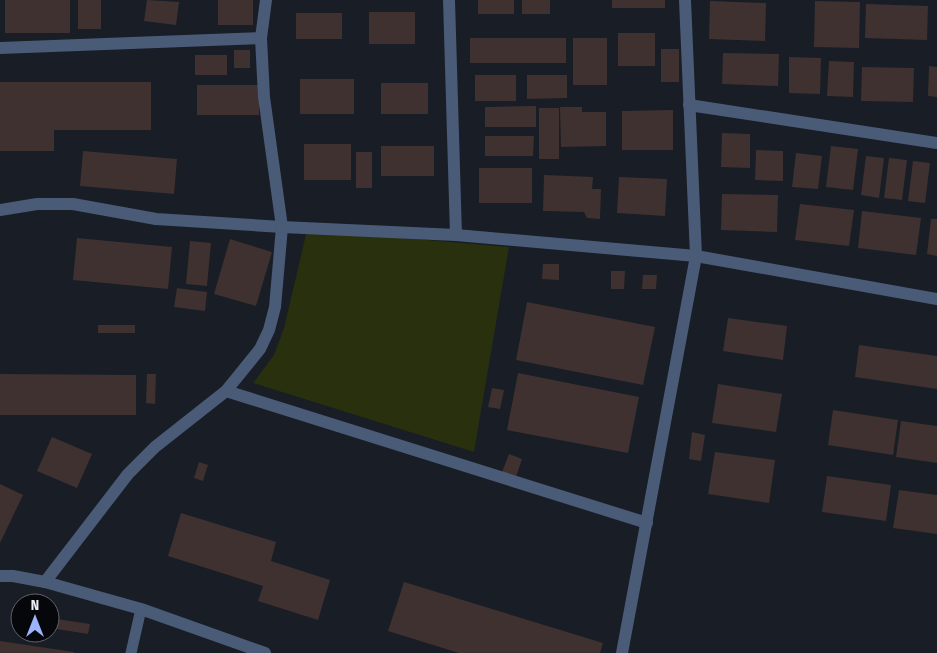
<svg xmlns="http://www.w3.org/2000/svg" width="937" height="653" viewBox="0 0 937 653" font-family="'Fira Sans Condensed',sans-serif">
<rect width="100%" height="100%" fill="#181d26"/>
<path fill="#29300d" d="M307 230 509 247 474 452 253 383 274 355 284 328Z"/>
<g fill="#3f312f">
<rect x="5" y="0" width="65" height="33"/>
<rect x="78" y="0" width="23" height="29"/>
<path d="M147 0 179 2 176 25 144 21Z"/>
<rect x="218" y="0" width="35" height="25"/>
<rect x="478" y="0" width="36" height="14"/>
<rect x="522" y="0" width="28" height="14"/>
<rect x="612" y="0" width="53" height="8"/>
<path d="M710 1 766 3 765 41 709 39Z"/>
<path d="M815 1 860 2 859 48 814 47Z"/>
<path d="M866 4 928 6 927 40 865 38Z"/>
<rect x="369" y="12" width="46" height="32"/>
<rect x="296" y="13" width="46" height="26"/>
<rect x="618" y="33" width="37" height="33"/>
<rect x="470" y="38" width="96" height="25"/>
<rect x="573" y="38" width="34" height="47"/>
<rect x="661" y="49" width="18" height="33"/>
<rect x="234" y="50" width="16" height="18"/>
<path d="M723 53 779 54 778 86 722 84Z"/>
<rect x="195" y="55" width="32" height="20"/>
<path d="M789 57 821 58 820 94 789 93Z"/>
<path d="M829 61 854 62 853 97 827 96Z"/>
<path d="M929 66 937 67V97L928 96Z"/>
<path d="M862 67 914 68 913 102 861 101Z"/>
<rect x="475" y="75" width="41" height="26"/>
<path d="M527 75H567V98L527 99Z"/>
<rect x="300" y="79" width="54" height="35"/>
<path d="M0 82H151V130H54V151H0Z"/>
<rect x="381" y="83" width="47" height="31"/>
<rect x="197" y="85" width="62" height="30"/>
<path d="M536 106V127H485V107Z"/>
<path d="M560 107H582V112H606V146L561 147Z"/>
<rect x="539" y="108" width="20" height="51"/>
<path d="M673 110V150H622V111Z"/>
<path d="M722 133 750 134V168L721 167Z"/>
<path d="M485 136H534L533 156H485Z"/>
<rect x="304" y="144" width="47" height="36"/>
<rect x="381" y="146" width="53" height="30"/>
<path d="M831 146 858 149 853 190 826 187Z"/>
<path d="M756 150 783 151V181L755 180Z"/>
<path d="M83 151 177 159 174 194 80 186Z"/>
<rect x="356" y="152" width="16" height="36"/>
<path d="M796 153 822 156 818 189 792 187Z"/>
<path d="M866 156 884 158 879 198 861 195Z"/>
<path d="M889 158 907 160 902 200 884 198Z"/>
<path d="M913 161 930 163 925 203 908 201Z"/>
<rect x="479" y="168" width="53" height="35"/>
<path d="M544 175 593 177 592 189H601L600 219 587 218 584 212 543 211Z"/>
<path d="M619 177 667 179 665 216 617 213Z"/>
<path d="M722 194 778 195 777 232 721 230Z"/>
<path d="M800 204 854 210 849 246 795 240Z"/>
<path d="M862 211 921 218 916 255 858 248Z"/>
<path d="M931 219H937V256L927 254Z"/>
<path d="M77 238 172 247 168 289 73 280Z"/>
<path d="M230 239 272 252 256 306 214 294Z"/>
<path d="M190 241 211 243 207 286 186 284Z"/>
<path d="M543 264H559V280L542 279Z"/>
<path d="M611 271H625L624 289H611Z"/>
<path d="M643 275H657L656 289H642Z"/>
<path d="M177 288 207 292 205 311 174 307Z"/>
<path d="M527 302 655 327 643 385 516 360Z"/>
<path d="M728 318 787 326 783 360 723 351Z"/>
<rect x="98" y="325" width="37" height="8"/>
<path d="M859 345 937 356V389L855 377Z"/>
<path d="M518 373 639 397 628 453 507 430Z"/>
<path d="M0 374 136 375V415H0Z"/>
<path d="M147 374H156L155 404 146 403Z"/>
<path d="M718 384 782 394 776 432 712 423Z"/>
<path d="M492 388 504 390 500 409 488 407Z"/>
<path d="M833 410 898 420 893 455 828 445Z"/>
<path d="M901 421 937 426V463L896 457Z"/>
<path d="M692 432 705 435 701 461 689 459Z"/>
<path d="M52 437 92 454 77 488 37 471Z"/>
<path d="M715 452 775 460 769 503 708 494Z"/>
<path d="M509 454 522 459 516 477 502 472Z"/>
<path d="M199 462 208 465 203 481 194 478Z"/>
<path d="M827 476 891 485 886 521 822 512Z"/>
<path d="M0 484 23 495 0 543Z"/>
<path d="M899 490 937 495V534L893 528Z"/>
<path d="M181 513 276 542 271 561 330 580 318 620 258 601 263 586 168 556Z"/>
<path d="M404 582 603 643 600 653H459L388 631Z"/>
<path d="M14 613 20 614V624L13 623Z"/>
<path d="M50 618 90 624 88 634 50 628Z"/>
<path d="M0 641 74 652V653H0Z"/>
</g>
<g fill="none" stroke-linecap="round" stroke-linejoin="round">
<path stroke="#495b77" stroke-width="11" d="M131 653 141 609"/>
<g stroke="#495b77" stroke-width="12">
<path d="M449 0 456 235"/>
<path d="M0 48 261 38"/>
<path d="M689 105 937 143"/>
<path d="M0 210 37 204H73L156 219 282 227"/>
<path d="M226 391 647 523"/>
<path d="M0 576H13L45 582 128 474 155 447 226 391 260 349 269 330 275 307 282 227 264 97 261 38 266 0"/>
<path d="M45 582 141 609 265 653"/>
<path d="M622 653 696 256 685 0"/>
</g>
<path stroke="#495b77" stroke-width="12" d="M282 227 456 235 696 256 937 299"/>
</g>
<g transform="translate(35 618)"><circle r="24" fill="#06070b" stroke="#616369"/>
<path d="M0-4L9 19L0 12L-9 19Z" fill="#9db4fd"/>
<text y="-8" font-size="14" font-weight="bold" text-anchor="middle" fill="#eaeef5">N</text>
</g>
</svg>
